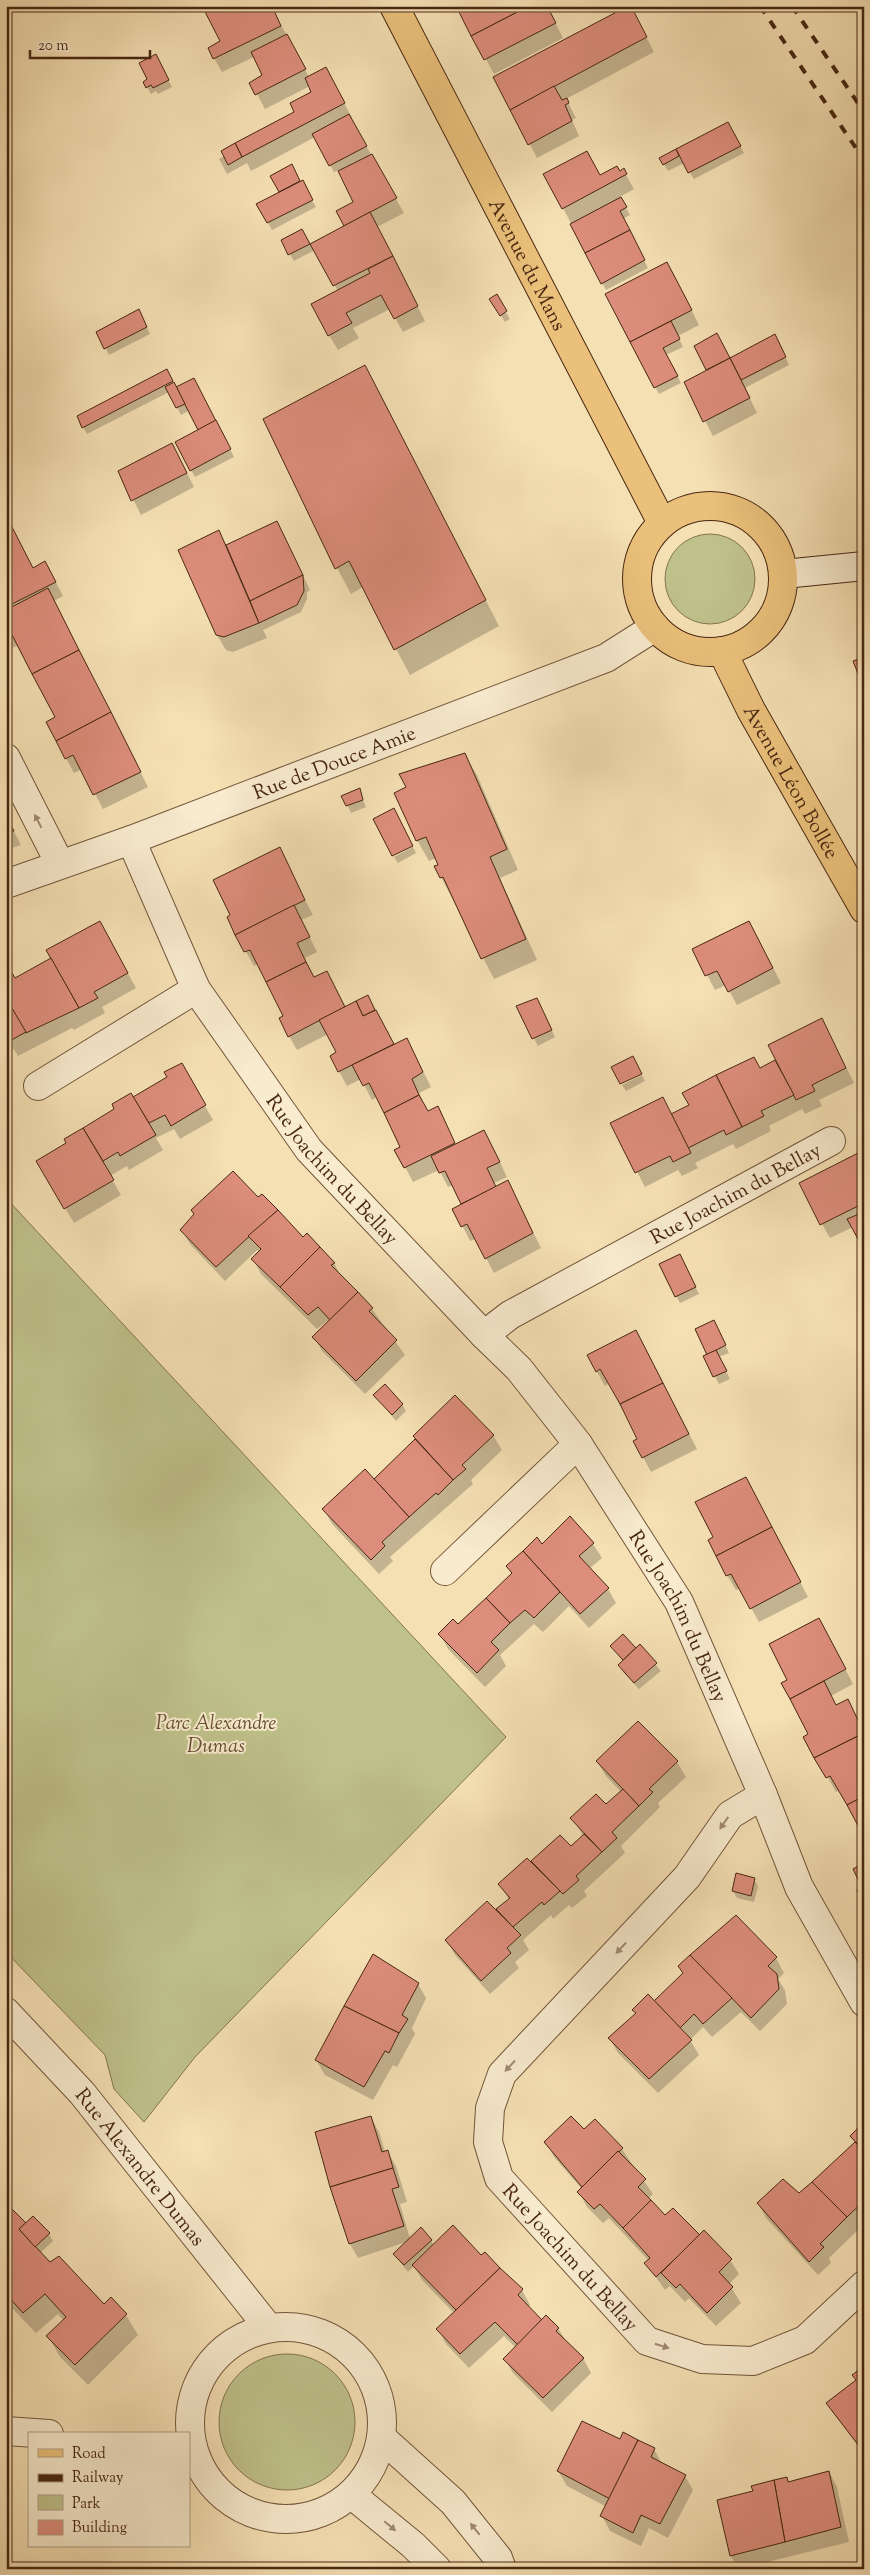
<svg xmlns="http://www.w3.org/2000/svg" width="870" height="2575" viewBox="0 0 870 2575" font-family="'Sorts Mill Goudy',serif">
<rect width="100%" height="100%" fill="#f5e0b4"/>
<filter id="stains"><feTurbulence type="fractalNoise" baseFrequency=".004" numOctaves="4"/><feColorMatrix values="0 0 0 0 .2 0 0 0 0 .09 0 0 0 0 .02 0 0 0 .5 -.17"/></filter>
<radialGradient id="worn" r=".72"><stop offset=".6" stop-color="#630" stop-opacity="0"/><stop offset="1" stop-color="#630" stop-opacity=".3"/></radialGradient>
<g fill="#bfc18b" stroke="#84744e">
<circle cx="710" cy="579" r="45"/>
<path d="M6 1198 506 1737 195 2057 144 2122 114 2089 105 2055 6 1952Z"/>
<circle cx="287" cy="2422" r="68"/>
</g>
<g fill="#0003">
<path d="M6 6H24L6 16Z"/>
<path d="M271 6 309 77 334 83 352 118 351 119 404 213 377 227 425 321 403 332 390 309 353 328 359 338 338 350 329 335 338 291 315 250 294 261 282 240 302 231 310 245 346 226 355 203 339 170 334 172 315 137 251 171 247 163 227 174 219 159 296 113 313 92 310 86 265 109 251 83 264 76 254 57 222 72 214 58 222 42Z"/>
<path d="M457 6H547L563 38 494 74Z"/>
<path d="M638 21 654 52 566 99 576 118 572 120 579 136 537 158 495 77Z"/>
<path d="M155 56 172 87 158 94 156 91 151 94 147 87Z"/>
<path d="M728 124 744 153 694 179 684 163 668 171 661 159Z"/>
<path d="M291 166 316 207 272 230 258 204 280 193 271 176Z"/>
<path d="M623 170 634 189 620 197 630 215 623 219 648 268 606 290 563 208 600 176Z"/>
<path d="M675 278 699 325 678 336 683 347 666 355 681 383 659 394 607 294Z"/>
<path d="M496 296 510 319 505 322 491 299Z"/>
<path d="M142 318 150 334 109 355 98 332Z"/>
<path d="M717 335 730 359 779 343 789 365 745 388 757 413 713 436 685 382 707 371 695 346Z"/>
<path d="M365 367 499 626 410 675 363 587 351 594 337 568 265 419Z"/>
<path d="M171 378 176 388 198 387 234 457 195 477 191 470 200 430 190 410 181 415 169 392 87 434 83 427Z"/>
<path d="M180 459 194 487 141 515 119 471Z"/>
<path d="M6 485 13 498 6 502Z"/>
<path d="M6 529 33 569 53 577 63 596 54 601 148 787 103 809 82 769 74 773 66 758 57 718 19 645 10 649 6 643Z"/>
<path d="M219 532 227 546 285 537 310 590 307 592V599L301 612 263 630 267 638 233 652 226 650 217 635Z"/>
<path d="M465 755 477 775 518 870 500 878 537 960 494 979 441 877 436 858 429 861 417 840Z"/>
<path d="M359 790 366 807 351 813 343 796Z"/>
<path d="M6 816 21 845 6 850Z"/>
<path d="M413 847 416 853 398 863 394 857Z"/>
<path d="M279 849 313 915 301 920 317 952 305 958 314 978 327 972 346 1008 372 1004 394 1046 407 1039 431 1087 419 1093 428 1112 438 1108 456 1145 492 1146 507 1177 494 1183 496 1188 508 1182 541 1248 494 1273 476 1239 470 1241 454 1209 463 1205 453 1185 448 1187 439 1170 413 1182 396 1150 402 1147 377 1097 372 1100 361 1079 347 1086 339 1071 337 1053 328 1034 297 1050 289 1036 285 1017 258 964 254 966 236 934Z"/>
<path d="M108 937 136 988 102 1007 105 1013 74 1030 72 1028 18 1056 12 1047 6 1051V965L14 980 52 959Z"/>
<path d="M757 937 781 983 737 1005 726 985 715 990 694 950Z"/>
<path d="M517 1007H540L555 1037 538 1046Z"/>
<path d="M822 1019 854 1083 819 1100 822 1106 805 1114 802 1109 769 1126 771 1131 736 1149 733 1144 695 1163 698 1168 682 1176 678 1170 645 1187 612 1123 672 1115 777 1061Z"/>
<path d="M181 1064 213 1120 180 1139 174 1129 156 1138 163 1150 129 1170 127 1166 110 1176 121 1195 74 1223 38 1162 68 1143 66 1140 168 1078Z"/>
<path d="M642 1075 645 1081 626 1091 622 1085Z"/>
<path d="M864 1152V1248L853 1227 830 1238 822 1224Z"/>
<path d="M258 1198 334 1263 342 1278 372 1309 405 1355 365 1394 322 1351 314 1337 329 1323 327 1321 317 1329 261 1274 253 1259 260 1252 257 1250 225 1281 190 1244 182 1230Z"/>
<path d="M683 1263 699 1294 680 1303 676 1296Z"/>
<path d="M718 1329 729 1353 719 1357 730 1379 719 1384 705 1357 708 1355Z"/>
<path d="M644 1346 697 1449 651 1472 635 1442 639 1439 609 1383 605 1386 588 1356Z"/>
<path d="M375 1395 402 1404 406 1411 396 1421Z"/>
<path d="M493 1435 502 1450 471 1480 473 1484 390 1557 393 1561 379 1574 332 1524 324 1509 374 1480 416 1440 414 1437Z"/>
<path d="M754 1493 808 1597 759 1622 740 1588 736 1590 727 1575 714 1537Z"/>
<path d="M570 1518 593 1544 602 1558 589 1569 608 1589 616 1603 589 1628 569 1606 543 1632 534 1624 500 1655 506 1666 485 1687 448 1649 440 1634 458 1626 512 1575 507 1566 536 1539 542 1545Z"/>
<path d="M827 1634 853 1684 831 1696 836 1706 855 1715 864 1731V1835L839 1790 836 1792 805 1737 810 1735 783 1683 788 1680Z"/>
<path d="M612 1646 636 1649 640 1646 661 1671 639 1689 623 1672 619 1665 623 1662Z"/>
<path d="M638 1723 677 1762 686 1777 658 1803 660 1807 621 1846 625 1853 584 1891 587 1896 572 1908 569 1905 553 1919 551 1915 523 1940 529 1950 515 1962 519 1968 490 1994 455 1955 447 1940 496 1911 509 1900 500 1884 531 1863 560 1836 571 1847 583 1836 572 1818 606 1806 621 1792 606 1776 597 1761Z"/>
<path d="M754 1879 758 1886 754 1902 737 1898 733 1891Z"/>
<path d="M776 1958 784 1973 778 1979 785 1990 787 2004 760 2031 741 2012 712 2037 703 2027 690 2040 699 2055 658 2093 618 2053 610 2039 636 2014 634 2010Z"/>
<path d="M418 1984 426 1998 412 2028 415 2034 397 2067 393 2065 373 2100 325 2075 316 2060Z"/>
<path d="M371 2118 379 2132 385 2152 387 2151 396 2166 407 2202 400 2204 410 2239 431 2240 434 2246 481 2257 522 2290 530 2305 528 2307 542 2322 558 2328 566 2341 583 2358 591 2373 552 2412 513 2373 505 2359 516 2348 504 2336 469 2368 446 2344 438 2329 454 2313 422 2280 414 2266 408 2272 399 2261 395 2254 406 2242 358 2258 350 2244 316 2133Z"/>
<path d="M864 2124V2224L829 2258 831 2263 818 2275 766 2218 758 2203 800 2195 855 2143 851 2136Z"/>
<path d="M584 2130 621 2148 653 2194 648 2199 665 2217 700 2237 730 2260 739 2274 729 2284 741 2303 716 2326 689 2298 685 2302 670 2286 665 2290 646 2263 649 2261 609 2218 603 2223 587 2207 579 2192 582 2189 554 2157 546 2142Z"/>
<path d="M6 2205 26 2225 49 2234 53 2241 40 2253 50 2264 104 2306 126 2315 138 2335 88 2385 60 2357 48 2336 64 2321 58 2314 36 2333 6 2302Z"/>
<path d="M864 2368V2454L828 2403 857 2382Z"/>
<path d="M620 2441 654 2449 662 2464 685 2476 693 2490 668 2538 649 2528 641 2546 610 2531 602 2516 607 2507 567 2486 558 2471Z"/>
<path d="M829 2472 837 2487 849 2542 738 2569 731 2556 718 2501 754 2492 786 2478 789 2483Z"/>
</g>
<g fill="#dc8d7b" stroke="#482712">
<path d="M202 6H272L281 26 213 59 208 48 220 41Z"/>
<path d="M456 6H529L471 36Z"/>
<path d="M529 6H547L556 23 484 60 471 36Z"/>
<path d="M628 6H631L647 37 510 110 493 77Z"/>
<path d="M287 34 306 69 255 95 249 83 262 75 251 52Z"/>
<path d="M156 54 169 80 153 88 151 85 146 88 143 82 147 79 139 63Z"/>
<path d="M326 67 345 103 242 157 235 143 294 112 290 103 311 92 305 78Z"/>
<path d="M554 86 562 100 567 98 569 103 565 105 572 121 528 145 510 110Z"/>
<path d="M349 114 367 146 329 166 312 134Z"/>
<path d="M728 122 741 146 688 173 676 149Z"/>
<path d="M235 143 242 157 228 165 221 151Z"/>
<path d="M676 149 679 156 663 165 659 158Z"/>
<path d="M587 151 600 175 617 166 620 171 624 168 627 174 562 209 543 174Z"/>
<path d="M372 154 397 198 344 226 336 211 353 202 338 171Z"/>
<path d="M292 164 300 181 279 192 270 176Z"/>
<path d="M303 180 313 200 267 223 256 204Z"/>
<path d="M621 197 627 207 620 211 630 230 585 253 570 224Z"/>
<path d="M370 212 393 256 333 286 310 244Z"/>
<path d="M302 229 310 244 288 255 281 240Z"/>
<path d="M630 230 645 260 601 284 585 253Z"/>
<path d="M393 256 418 306 394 319 381 295 346 313 352 323 328 336 311 304 370 273 368 269Z"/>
<path d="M667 262 692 310 630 342 605 294Z"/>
<path d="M497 294 507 311 500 316 489 299Z"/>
<path d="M139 309 147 327 104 349 96 332Z"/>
<path d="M671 321 680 339 663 348 678 376 654 388 630 342Z"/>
<path d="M717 333 730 358 706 370 694 346Z"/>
<path d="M775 334 786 357 741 380 730 358Z"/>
<path d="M730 358 750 398 703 422 684 382Z"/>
<path d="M365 365 486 600 394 650 349 561 335 569 263 419Z"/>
<path d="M167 369 173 381 82 428 77 416Z"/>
<path d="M194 378 216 421 198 430 176 387Z"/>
<path d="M174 382 185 404 176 408 165 387Z"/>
<path d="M216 420 231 449 190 471 175 442Z"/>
<path d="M172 443 187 473 131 501 118 471Z"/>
<path d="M277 521 303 575 250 601 226 545Z"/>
<path d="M11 525 33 568 45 561 56 582 6 607V527Z"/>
<path d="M219 530 259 623 224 637 216 635 178 550Z"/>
<path d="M303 575 304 591 297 605 259 623 250 601Z"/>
<path d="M48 588 79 650 32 674 10 631 6 633V610Z"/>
<path d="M79 650 111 712 56 741 46 722 55 717 32 674Z"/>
<path d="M864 657V689L853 661Z"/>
<path d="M111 712 141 772 93 795 73 755 65 759 56 741Z"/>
<path d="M465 753 507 849 490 857 526 939 481 959 443 877 440 878 434 866 438 865 426 837 416 841 394 793 406 787 399 774Z"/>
<path d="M360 788 363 800 346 806 341 796Z"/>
<path d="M394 808 413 846 392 856 373 819Z"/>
<path d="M6 816 14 831 6 833Z"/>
<path d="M280 847 305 900 235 935 227 917 230 915 213 880Z"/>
<path d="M294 905 310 937 297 943 306 962 266 982 250 950 244 952 235 935Z"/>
<path d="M100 921 128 973 94 992 98 998 79 1008 46 950Z"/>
<path d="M749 921 773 968 728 992 717 971 705 976 692 949Z"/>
<path d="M51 958 79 1008 26 1033 6 998V963L15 978Z"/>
<path d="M306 962 314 977 327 971 345 1007 288 1037 279 1018 283 1016 266 982Z"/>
<path d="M368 995 375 1010 363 1016 356 1001Z"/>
<path d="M6 998 26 1032 8 1042 6 1039Z"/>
<path d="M537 998 552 1030 532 1039 516 1006Z"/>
<path d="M356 1001 363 1016 376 1010 394 1044 338 1072 330 1056 336 1052 319 1020Z"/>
<path d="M822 1018 846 1068 812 1085 815 1091 796 1100 768 1045Z"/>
<path d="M407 1038 423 1072 412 1079 419 1095 384 1113 369 1083 363 1086 352 1065Z"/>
<path d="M633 1056 642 1074 620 1084 611 1067Z"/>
<path d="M754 1057 760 1068 775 1060 794 1095 761 1111 764 1116 742 1127 716 1075Z"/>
<path d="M182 1063 206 1105 171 1126 165 1115 149 1123 133 1097 167 1077 164 1072Z"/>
<path d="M716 1075 742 1127 726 1135 724 1130 688 1148 671 1114 689 1105 682 1093Z"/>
<path d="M131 1093 156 1135 120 1156 118 1152 103 1161 83 1128 114 1109 112 1104Z"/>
<path d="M419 1095 428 1111 438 1106 455 1143 404 1168 394 1150 400 1147 384 1113Z"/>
<path d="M663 1097 691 1153 673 1162 670 1156 635 1173 610 1123Z"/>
<path d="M83 1128 114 1180 64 1209 36 1161 66 1143 64 1139Z"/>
<path d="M484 1130 500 1162 487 1168 496 1187 461 1204 445 1171 439 1173 431 1156Z"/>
<path d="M864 1150V1203L820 1225 799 1183Z"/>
<path d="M233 1171 258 1197 262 1194 278 1210 216 1267 180 1230 194 1214 191 1210Z"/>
<path d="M508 1180 533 1233 485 1259 467 1224 461 1227 452 1209Z"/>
<path d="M278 1210 303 1237 307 1233 320 1247 280 1287 251 1259 261 1249 248 1236Z"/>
<path d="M864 1212V1250L847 1219Z"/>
<path d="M320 1247 335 1263 331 1265 358 1292 330 1320 318 1307 308 1315 280 1287Z"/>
<path d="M680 1254 696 1287 675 1297 659 1264Z"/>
<path d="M358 1292 373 1308 369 1311 397 1340 356 1381 312 1337Z"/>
<path d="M714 1320 726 1345 707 1355 695 1329Z"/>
<path d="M636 1330 663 1383 620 1404 600 1369 596 1372 587 1355Z"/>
<path d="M716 1350 727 1371 713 1377 703 1356Z"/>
<path d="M663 1383 689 1434 642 1458 633 1441 637 1439 620 1404Z"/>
<path d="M385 1384 403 1404 392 1415 373 1395Z"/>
<path d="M455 1395 494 1435 462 1465 466 1469 453 1480 413 1436Z"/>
<path d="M415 1439 453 1480 438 1495 436 1493 409 1517 374 1479Z"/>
<path d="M365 1469 409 1517 382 1542 385 1546 371 1560 322 1509Z"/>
<path d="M746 1477 772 1527 716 1556 708 1540 713 1537 695 1502Z"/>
<path d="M570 1516 594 1543 579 1556 609 1588 580 1614 523 1551 537 1537 542 1544Z"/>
<path d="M772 1527 801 1582 750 1609 731 1574 726 1576 716 1556Z"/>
<path d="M523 1551 560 1592 534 1618 525 1610 510 1623 486 1598 512 1573 506 1566Z"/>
<path d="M486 1598 510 1623 491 1642 499 1650 477 1673 438 1634 453 1619 458 1624Z"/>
<path d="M819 1618 846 1669 790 1699 781 1683 787 1680 769 1644Z"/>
<path d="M623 1634 636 1648 623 1660 610 1646Z"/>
<path d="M640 1644 657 1663 634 1683 618 1665Z"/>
<path d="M824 1681 836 1705 848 1699 864 1733 814 1758 803 1737 808 1734 790 1699Z"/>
<path d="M638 1721 678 1761 649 1789 653 1792 639 1806 596 1761Z"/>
<path d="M864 1733V1796L847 1805 830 1776 826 1778 814 1758Z"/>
<path d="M623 1789 639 1806 612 1832 617 1838 602 1852 570 1818 596 1794 606 1804Z"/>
<path d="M864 1796V1837L847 1805Z"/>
<path d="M584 1834 602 1852 576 1876 579 1880 563 1894 531 1861 560 1835 571 1846Z"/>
<path d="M527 1858 560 1891 544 1905 542 1902 513 1927 496 1909 510 1898 498 1884Z"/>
<path d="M864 1863V1903L857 1890 862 1888 853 1869Z"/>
<path d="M736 1873 755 1878 751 1896 732 1891Z"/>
<path d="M487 1901 521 1935 507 1948 511 1953 481 1981 445 1940Z"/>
<path d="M736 1915 777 1957 768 1966 777 1974 779 1989 751 2018 690 1955Z"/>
<path d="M373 1954 419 1983 402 2015 408 2019 399 2033 344 2006Z"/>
<path d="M690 1955 732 1998 703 2024 694 2014 680 2028 654 2001 683 1973 678 1966Z"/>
<path d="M648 1994 692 2040 649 2079 608 2038 636 2013 632 2010Z"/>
<path d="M344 2006 399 2033 389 2053 385 2051 364 2087 315 2060Z"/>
<path d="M371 2116 382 2152 388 2150 393 2168 330 2187 315 2132Z"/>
<path d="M571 2116 584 2129 595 2119 623 2148 582 2187 544 2142Z"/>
<path d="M864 2122V2151L850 2136Z"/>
<path d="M855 2142 864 2151V2201L847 2217 812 2182Z"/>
<path d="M618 2151 646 2179 638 2187 651 2200 623 2228 600 2204 594 2209 577 2192Z"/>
<path d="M393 2168 399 2187 392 2189 404 2226 349 2244 330 2187Z"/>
<path d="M783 2179 799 2193 812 2182 847 2217 820 2244 824 2247 809 2262 757 2203Z"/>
<path d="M651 2200 665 2215 673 2208 700 2235 656 2277 644 2263 650 2258 623 2228Z"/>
<path d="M6 2203 26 2223 19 2229 50 2262 59 2256 104 2304 111 2297 127 2314 75 2365 46 2336 66 2317 45 2294 23 2313 6 2294Z"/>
<path d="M33 2216 50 2233 35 2247 19 2229Z"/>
<path d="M453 2225 481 2255 485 2252 500 2268 456 2310 412 2265Z"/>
<path d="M421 2227 432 2240 404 2265 393 2254Z"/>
<path d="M704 2230 732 2259 719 2272 733 2287 707 2313 680 2284 676 2288 661 2273Z"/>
<path d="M500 2268 523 2289 518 2295 542 2320 518 2345 495 2322 460 2354 436 2329Z"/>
<path d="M546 2315 559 2328 556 2331 584 2358 543 2398 503 2359Z"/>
<path d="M864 2366V2442L859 2446 826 2403 856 2380 852 2375Z"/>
<path d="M582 2421 620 2439 623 2432 638 2440 610 2499 557 2471Z"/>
<path d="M638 2440 655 2448 651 2457 686 2475 660 2524 641 2515 633 2533 600 2516Z"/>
<path d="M829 2471 841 2527 785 2542 774 2480 787 2477 788 2482Z"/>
<path d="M774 2480 785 2542 730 2556 717 2500 753 2491 751 2486Z"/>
</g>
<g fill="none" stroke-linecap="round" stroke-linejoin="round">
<defs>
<g id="street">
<path d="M6 758 60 864"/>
<path id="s1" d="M131 840 196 989 309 1150 484 1335 519 1369 578 1444 679 1602 763 1795 799 1887 864 2002"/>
<path id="s2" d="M6 884 131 840 606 658 655 627"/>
<path d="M38 1086 196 989"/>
<path id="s3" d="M484 1335 510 1315 831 1141"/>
<path d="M445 1571 578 1444"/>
<path id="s4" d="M763 1795 730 1815 687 1877 502 2074 490 2108 488 2142 499 2178 647 2341 702 2359 753 2361 805 2340 864 2285"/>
<path id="s5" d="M6 2012 82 2093 268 2327"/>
<circle cx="286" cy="2423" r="96"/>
<path d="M6 2431 49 2434"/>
<path d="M382 2438 453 2502 498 2558 502 2569"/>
<path d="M352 2495 413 2545 437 2569"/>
</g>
<path id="secondary" d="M784 574 864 566"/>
<g id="primary">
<path id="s6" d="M394 6 662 523"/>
<circle cx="710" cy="579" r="73"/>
<path id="s7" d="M722 651 751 710 864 909"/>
</g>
</defs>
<use href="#street" stroke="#73553a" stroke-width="30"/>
<use href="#secondary" stroke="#482712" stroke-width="30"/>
<use href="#primary" stroke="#482712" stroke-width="30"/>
<use href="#street" stroke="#f8ebce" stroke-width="28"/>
<use href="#secondary" stroke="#f8ebce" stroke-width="28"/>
<use href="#primary" stroke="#eac07a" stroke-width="28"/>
<g stroke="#482712" stroke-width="4" stroke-dasharray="9 9" stroke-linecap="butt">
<path d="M760 6 864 160"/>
<path d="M792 6 864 112"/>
</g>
</g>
<defs><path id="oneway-solid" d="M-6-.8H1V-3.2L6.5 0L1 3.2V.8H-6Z" transform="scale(1.25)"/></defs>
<g fill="#a08970">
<use href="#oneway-solid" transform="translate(38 821) rotate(-117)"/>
<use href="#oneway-solid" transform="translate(724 1823) rotate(125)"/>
<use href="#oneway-solid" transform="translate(621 1948) rotate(133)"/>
<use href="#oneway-solid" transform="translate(510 2066) rotate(133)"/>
<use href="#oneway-solid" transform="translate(662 2346) rotate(17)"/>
<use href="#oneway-solid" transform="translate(390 2526) rotate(40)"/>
<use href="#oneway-solid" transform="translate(475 2529) rotate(-129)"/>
</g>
<g text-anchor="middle" stroke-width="4" stroke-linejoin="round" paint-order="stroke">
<g font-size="20" fill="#482712" stroke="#f8ebce">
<text dy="7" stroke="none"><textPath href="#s6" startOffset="291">Avenue du Mans</textPath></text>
<text dy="7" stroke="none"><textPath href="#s2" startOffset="350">Rue de Douce Amie</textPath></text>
<text dy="7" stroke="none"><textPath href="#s7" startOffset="148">Avenue Léon Bollée</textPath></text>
<text dy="7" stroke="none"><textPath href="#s1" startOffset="389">Rue Joachim du Bellay</textPath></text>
<text dy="7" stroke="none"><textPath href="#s3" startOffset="289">Rue Joachim du Bellay</textPath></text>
<text dy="7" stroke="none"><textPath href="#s1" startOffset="958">Rue Joachim du Bellay</textPath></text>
<text dy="7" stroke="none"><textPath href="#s5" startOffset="205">Rue Alexandre Dumas</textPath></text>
<text dy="7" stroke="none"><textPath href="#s4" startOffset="599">Rue Joachim du Bellay</textPath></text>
</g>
<g font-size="20" font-style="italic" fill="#664e30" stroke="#f8ebce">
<text x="216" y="1729">Parc Alexandre<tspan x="216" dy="23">Dumas</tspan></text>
</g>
</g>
<rect width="870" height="2575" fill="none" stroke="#f5e0b4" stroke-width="25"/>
<rect x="8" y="8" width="855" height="2560" fill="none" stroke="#482712" stroke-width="2.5"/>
<rect x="12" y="12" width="845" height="2550" fill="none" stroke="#482712"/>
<rect x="28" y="2432" width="162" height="115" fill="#f8ebce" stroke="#b29d83"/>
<rect x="38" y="2449" width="25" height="8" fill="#eac07a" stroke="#b29d83"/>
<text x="72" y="2458" font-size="15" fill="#482712">Road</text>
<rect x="38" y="2474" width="25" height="8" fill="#482712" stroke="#b29d83"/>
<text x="72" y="2482" font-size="15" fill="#482712">Railway</text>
<rect x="38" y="2495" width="25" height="15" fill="#bfc18b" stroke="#b29d83"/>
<text x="72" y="2508" font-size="15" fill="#482712">Park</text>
<rect x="38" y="2520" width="25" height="15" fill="#dc8d7b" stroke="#b29d83"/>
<text x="72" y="2532" font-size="15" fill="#482712">Building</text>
<path d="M30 50v8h120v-8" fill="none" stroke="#482712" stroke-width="2.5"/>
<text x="38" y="50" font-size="15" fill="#482712" stroke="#f8ebce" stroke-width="4" paint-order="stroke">20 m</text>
<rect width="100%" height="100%" filter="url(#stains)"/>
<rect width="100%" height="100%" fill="url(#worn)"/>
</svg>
